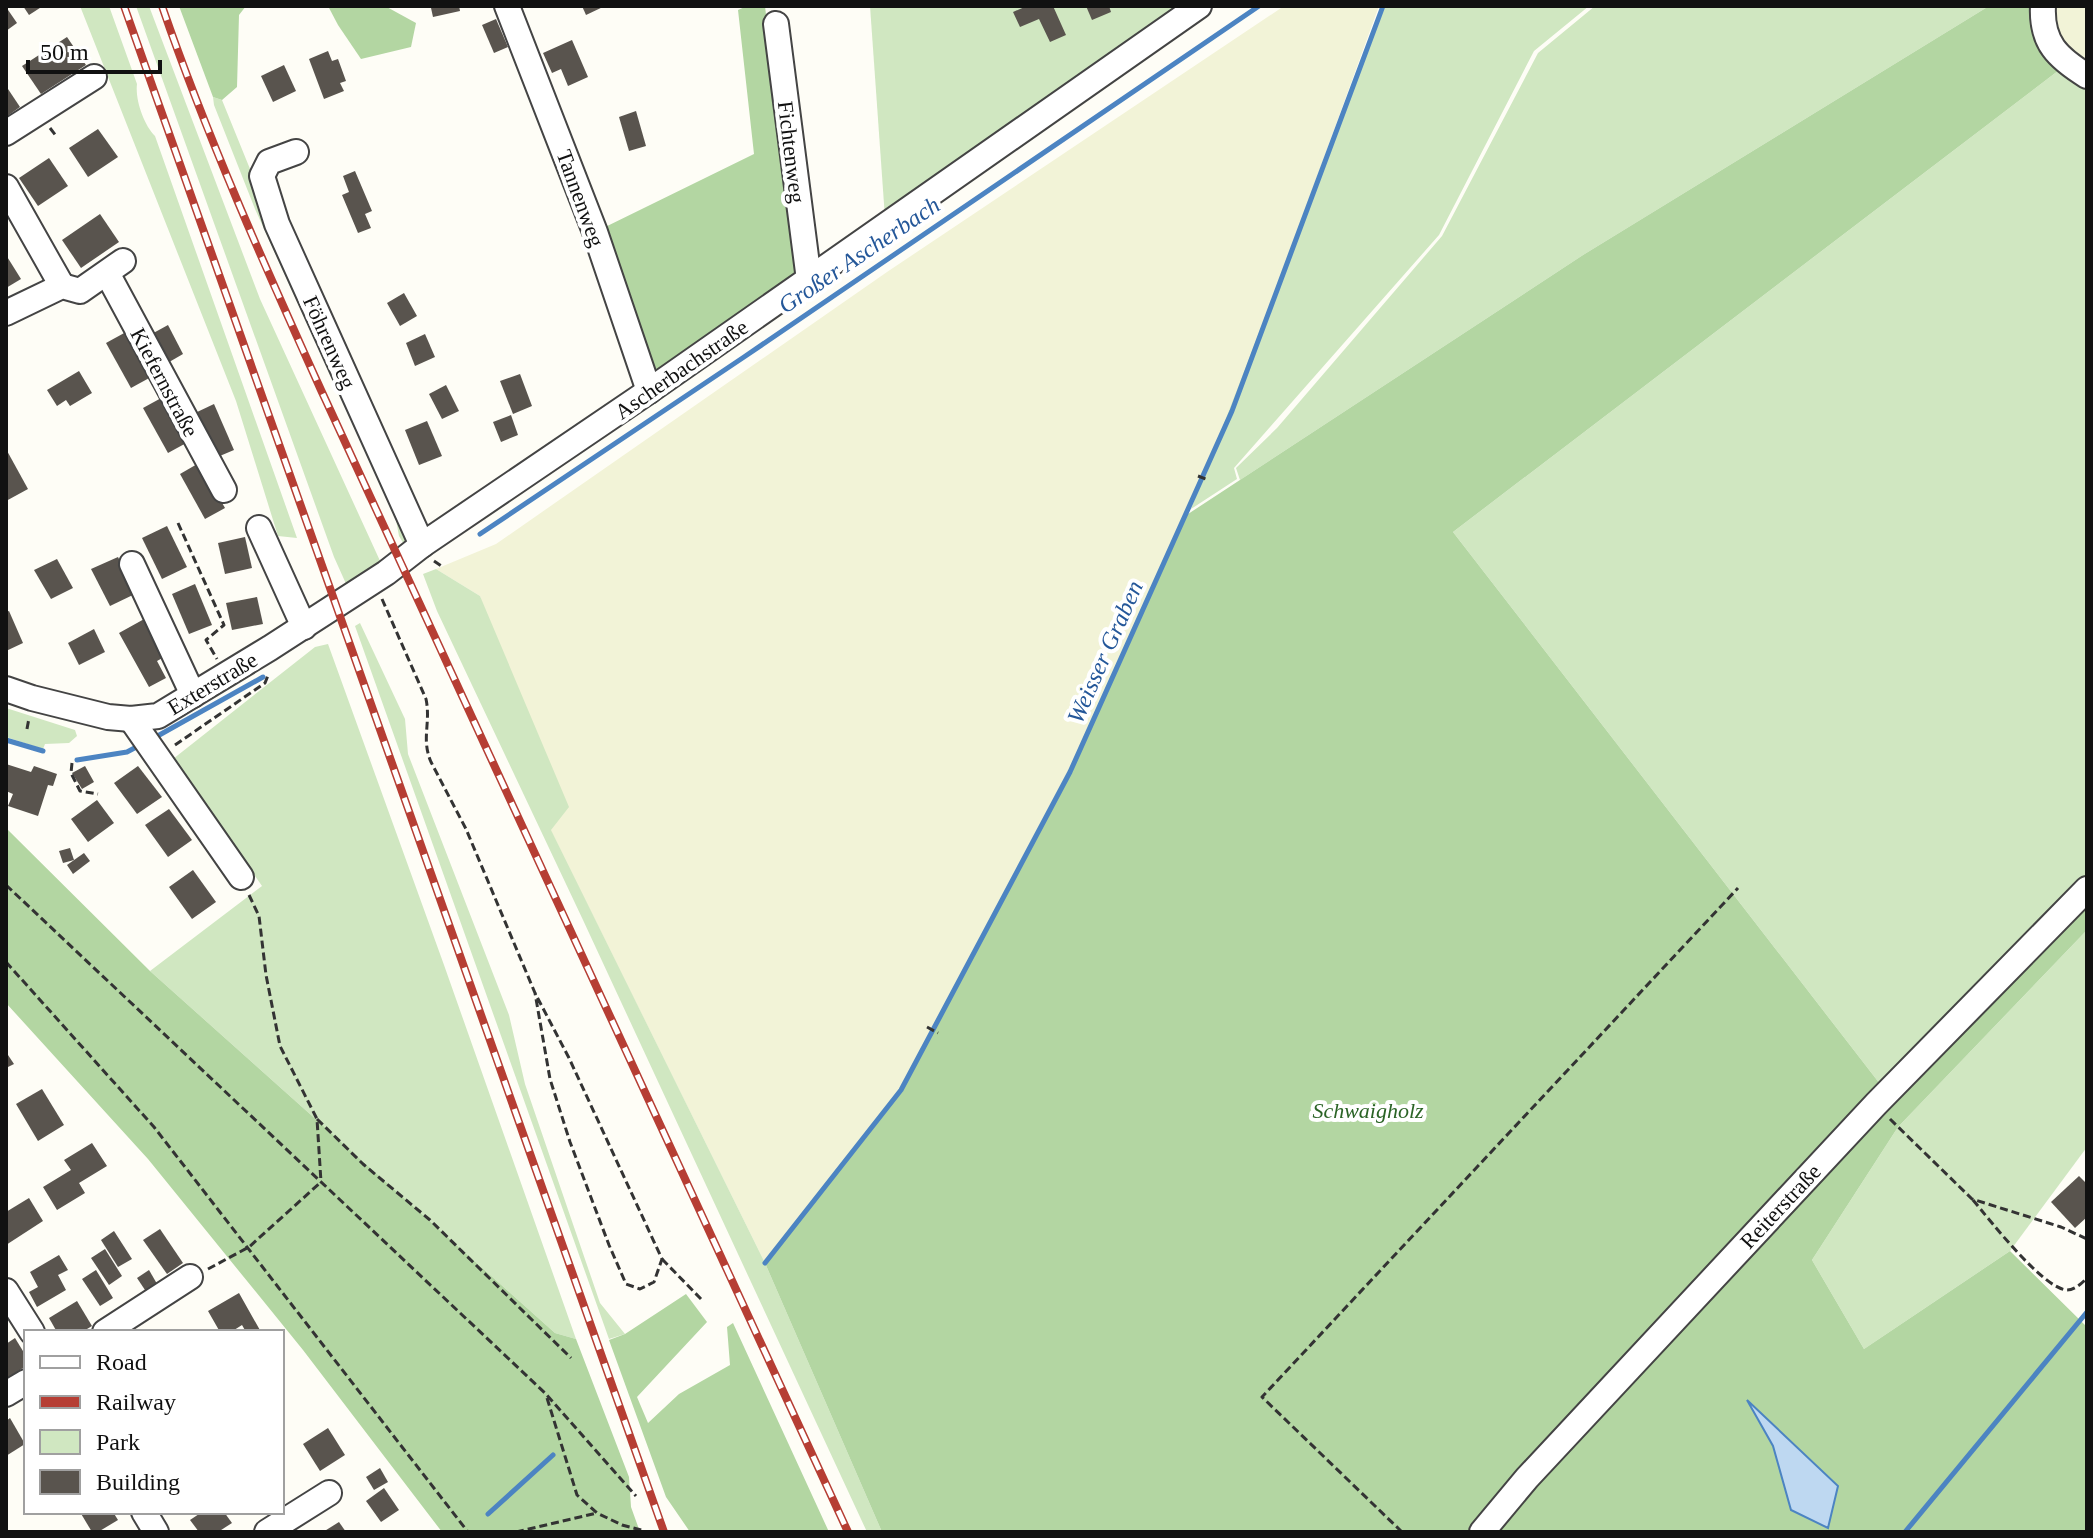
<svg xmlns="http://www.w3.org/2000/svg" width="2093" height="1538" viewBox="0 0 2093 1538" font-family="'Times New Roman',serif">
<rect width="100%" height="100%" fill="#fefdf6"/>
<g fill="#f2f3d7">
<path d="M1284 6H1379L1232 411 1070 772 901 1090 765 1263 550 829 480 596 436 569 496 544 887 272Z"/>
<path d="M2043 6H2081L2087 9V76L2067 64Z"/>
</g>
<g fill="#d0e7c1">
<path d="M80 6H109L137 84C135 100 144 125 155 136L297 538 278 536 236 401Z"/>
<path d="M136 6H149L260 299 381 563 366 571 347 586 334 557Z"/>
<path d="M870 6H1192L885 218Z"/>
<path d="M1385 6H1589L1534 51 1439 235 1234 468 1237 479 1191 509Z"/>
<path d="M1595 6H1989L1583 255 1240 480 1236 468 1277 428 1442 236 1538 53Z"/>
<path d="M2067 64 2087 76V889L1887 1093 1453 532Z"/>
<path d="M213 97 222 100 265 206 411 534 405 546 399 536 396 520 255 209 214 105Z"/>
<path d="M436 569 480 596 569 807 551 830 765 1263 882 1532H867L583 920 437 611 423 574Z"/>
<path d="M360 623 405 719 408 754 509 1015 525 1084 600 1303 625 1334 609 1339 355 626Z"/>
<path d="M328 644 444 965 576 1339 555 1333 150 971 262 886 173 759 315 647Z"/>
<path d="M6 708 75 730 77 736 69 743 45 744 43 749 6 737Z"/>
<path d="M2087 930V1147L2010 1251 1864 1349 1812 1260 1898 1127Z"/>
</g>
<g fill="#b3d6a2">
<path d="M179 6H246L239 15 237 87 222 100 213 97Z"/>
<path d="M328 6H385L416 23 411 47 361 59 338 25Z"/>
<path d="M747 6H765L796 277 648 380 595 232 754 154 738 10Z"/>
<path d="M1989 6H2043L2067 64 1453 532 1887 1093 2087 889V930L1898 1127 1812 1260 1864 1349 2010 1251 2087 1327V1532H882L765 1263 901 1089 1070 772 1185 516 1583 255Z"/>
<path d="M6 828 150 971 555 1333 576 1339 629 1477 631 1507 640 1532H442L303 1350 148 1159 6 1003Z"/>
<path d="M686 1294 707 1322 637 1397 648 1423 679 1394 730 1365 727 1327 733 1323 829 1532H690L666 1497 609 1340 625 1334Z"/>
</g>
<path fill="#bed8f1" stroke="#4c84c2" stroke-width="2" d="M1747 1400 1838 1486 1828 1528 1791 1510 1773 1446Z"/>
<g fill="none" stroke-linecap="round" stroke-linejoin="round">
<g stroke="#4c84c2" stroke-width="5">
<path d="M480 534 744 357 1259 6"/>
<path d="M154 738 263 677"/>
<path d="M6 740 43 751"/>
<path d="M77 760 127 752 142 744"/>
<path d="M765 1263 901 1090 1070 772 1232 411 1383 6"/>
<path d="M488 1514 553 1455"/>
<path d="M1905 1532 2087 1312"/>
</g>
</g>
<g fill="#59544e">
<path d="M23 6H43L29 15Z"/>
<path d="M439 6H459L460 11 433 17 431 8Z"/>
<path d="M582 6H605L586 15Z"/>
<path d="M1027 6H1053L1066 35 1050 42 1039 19 1020 27 1013 12Z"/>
<path d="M1086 6H1109L1111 12 1092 20Z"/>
<path d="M6 7 17 23 6 31Z"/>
<path d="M496 19 508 47 494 53 482 25Z"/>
<path d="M67 37 86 65 41 94 22 66Z"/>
<path d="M572 40 588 77 568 86 561 69 552 73 543 53Z"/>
<path d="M328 51 332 61 338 59 346 81 340 83 344 91 324 99 309 59Z"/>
<path d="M284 65 296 91 273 102 261 76Z"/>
<path d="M6 86 20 107 6 117Z"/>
<path d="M636 111 646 146 629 151 619 117Z"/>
<path d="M98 129 118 157 88 177 69 148Z"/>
<path d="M49 158 68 186 38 206 19 178Z"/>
<path d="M355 171 372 211 365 214 371 228 358 233 342 195 349 192 343 176Z"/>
<path d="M100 214 119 242 81 268 62 240Z"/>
<path d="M6 255 21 279 6 288Z"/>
<path d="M404 293 417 316 400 326 387 303Z"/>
<path d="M168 325 183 354 164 365 148 336Z"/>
<path d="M126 332 151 377 131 388 106 343Z"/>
<path d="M425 334 435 357 415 366 406 343Z"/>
<path d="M79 371 92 393 70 406 66 400 57 406 47 390Z"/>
<path d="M520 374 532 406 513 414 500 381Z"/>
<path d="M446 385 459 411 442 419 429 394Z"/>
<path d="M163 397 188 442 168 453 143 408Z"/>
<path d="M214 404 234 450 215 458 195 413Z"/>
<path d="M511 415 518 435 501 442 493 422Z"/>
<path d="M427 421 442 456 419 465 405 430Z"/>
<path d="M6 449 28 489 6 501Z"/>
<path d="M199 463 225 508 205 519 180 474Z"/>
<path d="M167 526 187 567 162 579 142 538Z"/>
<path d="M245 537 252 568 225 574 218 543Z"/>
<path d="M118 557 137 593 110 606 91 569Z"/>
<path d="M57 559 73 588 51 599 34 570Z"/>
<path d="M195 584 212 625 189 634 172 594Z"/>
<path d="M257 597 263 624 232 630 226 603Z"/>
<path d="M9 611 23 643 6 651V612Z"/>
<path d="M146 618 166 656 157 661 166 678 149 687 119 633Z"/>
<path d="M94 629 105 652 79 665 68 643Z"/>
<path d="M6 764 31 772 34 766 57 774 53 786 48 785 38 816 8 806 13 794 6 791Z"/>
<path d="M85 766 94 782 82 789 72 773Z"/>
<path d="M138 766 162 797 137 814 114 783Z"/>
<path d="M97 800 114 823 88 842 71 819Z"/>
<path d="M169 809 192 840 168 857 145 825Z"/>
<path d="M70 848 74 860 63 863 59 851Z"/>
<path d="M84 853 90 861 73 874 67 865Z"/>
<path d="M193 870 216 902 192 919 169 887Z"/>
<path d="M6 1052 14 1064 6 1068Z"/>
<path d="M42 1089 64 1125 38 1141 16 1104Z"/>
<path d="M92 1143 107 1166 79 1183 85 1193 57 1210 43 1187 71 1170 64 1160Z"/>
<path d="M2079 1176 2087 1184V1217L2075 1228 2051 1202Z"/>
<path d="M29 1198 43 1221 6 1245V1212Z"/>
<path d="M160 1229 183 1263 167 1274 143 1240Z"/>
<path d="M114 1231 132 1259 118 1267 101 1240Z"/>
<path d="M105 1249 122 1276 109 1285 91 1258Z"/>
<path d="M59 1255 68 1270 58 1275 66 1290 37 1307 29 1292 38 1287 30 1272Z"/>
<path d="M96 1270 113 1298 100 1306 82 1279Z"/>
<path d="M149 1270 160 1289 149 1296 137 1278Z"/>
<path d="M239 1293 261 1332H246L242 1325 231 1332H220L208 1311Z"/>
<path d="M77 1301 92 1326 82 1332H57L49 1318Z"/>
<path d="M15 1338 26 1356V1366L6 1379V1344Z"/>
<path d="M10 1418 25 1444 6 1456V1421Z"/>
<path d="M328 1428 345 1455 320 1471 303 1444Z"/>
<path d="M380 1468 388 1482 374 1490 366 1477Z"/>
<path d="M384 1488 399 1510 381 1522 366 1501Z"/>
<path d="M80 1512H113L118 1520 98 1532H92Z"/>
<path d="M202 1512H224L232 1523 218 1532H199L190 1520Z"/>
<path d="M339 1522 346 1532H323Z"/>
</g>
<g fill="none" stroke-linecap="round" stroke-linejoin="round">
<defs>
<g id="minor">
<path d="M507 6 595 232 649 391"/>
<path d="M2043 6C2041 43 2058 58 2087 76"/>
<path d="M776 24 809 280"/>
<path d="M6 133 94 77"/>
<path d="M296 152 269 162 262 176 277 224 422 545"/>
<path d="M6 187 62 286"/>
<path d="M107 273 224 490"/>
<path d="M6 313 62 286 80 291 123 261"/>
<path d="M259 528 304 627"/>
<path d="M132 564 193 695"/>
<path d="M6 689 32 698 108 717 131 719 158 716 270 648 386 573 422 545 649 391 1199 6"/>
<path d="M131 719 241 877"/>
<path d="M6 1291 32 1332"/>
<path d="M105 1332 190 1277"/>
<path d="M6 1394 26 1382"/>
<path d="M144 1512 156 1532"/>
<path d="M267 1532 329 1493"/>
<path d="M1482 1532 1527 1478 1876 1104 2087 889"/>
</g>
</defs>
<use href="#minor" stroke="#444" stroke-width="28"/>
<g stroke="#333" stroke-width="3" stroke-dasharray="8 4" stroke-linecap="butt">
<path d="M50 128 57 137"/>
<path d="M1198 476 1208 480"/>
<path d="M178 523 224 625 206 640 217 659"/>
<path d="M434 561 443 567"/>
<path d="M382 599 426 699C431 723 421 739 431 762L466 829 535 993 569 1058 662 1259 654 1282 640 1289 626 1284 609 1245 570 1142 550 1079 535 993"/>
<path d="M27 729 29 718"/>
<path d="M175 745 265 683 269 673"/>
<path d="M72 763 71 773 80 791 98 794"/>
<path d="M6 885 545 1393 636 1496"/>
<path d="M249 895 259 916 266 975 280 1046 317 1119 321 1182"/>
<path d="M6 962 154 1127 468 1532"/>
<path d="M927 1027 938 1033"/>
<path d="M317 1119 363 1164 430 1220 571 1358"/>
<path d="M1890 1119 1972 1199 2061 1227 2087 1239"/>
<path d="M1973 1200C1989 1219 2043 1289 2067 1290 2075 1290 2082 1283 2087 1278"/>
<path d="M662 1259 701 1299"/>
<path d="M208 1269 249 1247 321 1182"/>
<path d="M547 1398 577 1495 597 1513 622 1525 645 1531"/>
<path d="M516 1532 597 1513"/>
<path d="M1402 1532 1262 1397 1738 888"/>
</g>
<use href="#minor" stroke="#fff" stroke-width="24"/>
<defs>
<g id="rail">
<path d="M124 6 664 1532"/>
<path d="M162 6C207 137 264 264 321 390L848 1532"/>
</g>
</defs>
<use href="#rail" stroke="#b63e34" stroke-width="8"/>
<use href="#rail" stroke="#fff" stroke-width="5" stroke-dasharray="15" stroke-linecap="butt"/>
</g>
<g text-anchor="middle" stroke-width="8" stroke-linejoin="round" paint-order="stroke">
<g font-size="22" fill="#111" stroke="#fff">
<text transform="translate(792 152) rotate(83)" y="8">Fichtenweg</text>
<text transform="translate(581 198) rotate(70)" y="8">Tannenweg</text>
<text transform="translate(330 342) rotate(66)" y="8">Föhrenweg</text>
<text transform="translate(681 369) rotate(-35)" y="8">Ascherbachstraße</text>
<text transform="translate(165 382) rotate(62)" y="8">Kiefernstraße</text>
<text transform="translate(212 683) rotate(-31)" y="8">Exterstraße</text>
<text transform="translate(1780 1206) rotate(-47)" y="8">Reiterstraße</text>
</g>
<g font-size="22" font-style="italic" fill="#2b6426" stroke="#fff">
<text x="1368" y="1118">Schwaigholz</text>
</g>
<g font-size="24" font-style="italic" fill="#245799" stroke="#fff">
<text transform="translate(859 255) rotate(-34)" y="8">Großer Ascherbach</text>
<text transform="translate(1105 652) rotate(-66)" y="8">Weisser Graben</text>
</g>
</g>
<rect width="2093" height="1538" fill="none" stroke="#111111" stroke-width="16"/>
<rect x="24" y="1330" width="260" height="184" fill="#ffffff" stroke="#a0a0a0" stroke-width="2"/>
<rect x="40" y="1356" width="40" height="12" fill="#ffffff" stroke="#a0a0a0" stroke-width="2"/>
<text x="96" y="1370" font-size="24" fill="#111111">Road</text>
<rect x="40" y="1396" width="40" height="12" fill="#b63e34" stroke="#a0a0a0" stroke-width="2"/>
<text x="96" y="1410" font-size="24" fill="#111111">Railway</text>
<rect x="40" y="1430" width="40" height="24" fill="#d0e7c1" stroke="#a0a0a0" stroke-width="2"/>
<text x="96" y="1450" font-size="24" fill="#111111">Park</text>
<rect x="40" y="1470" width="40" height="24" fill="#59544e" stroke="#a0a0a0" stroke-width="2"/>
<text x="96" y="1490" font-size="24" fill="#111111">Building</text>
<path d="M28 60v12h132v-12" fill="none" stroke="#111111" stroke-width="4"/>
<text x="40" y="60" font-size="24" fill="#111111" stroke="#ffffff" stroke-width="6" paint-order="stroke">50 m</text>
</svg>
